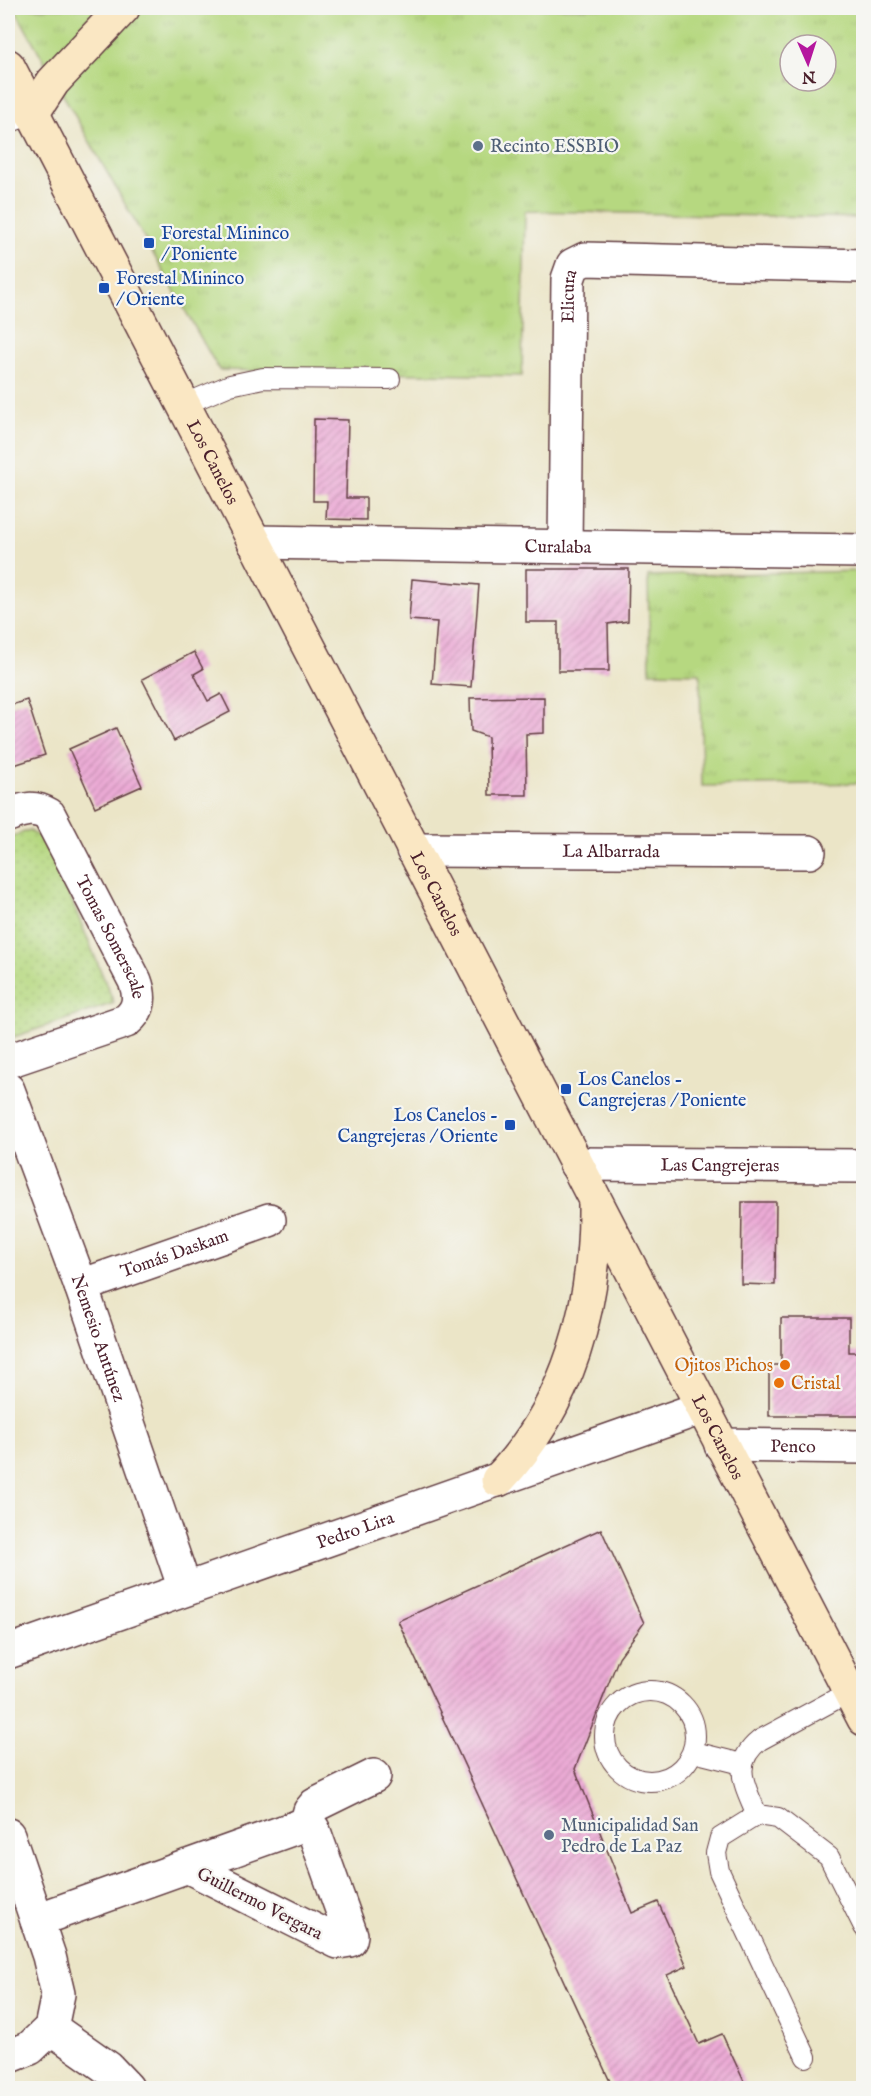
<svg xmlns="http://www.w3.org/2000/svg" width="871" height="2096" viewBox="0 0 871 2096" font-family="'IM FELL English',serif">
<defs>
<pattern id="grass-tufts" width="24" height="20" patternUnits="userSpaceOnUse" patternTransform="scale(1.5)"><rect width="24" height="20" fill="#b6d880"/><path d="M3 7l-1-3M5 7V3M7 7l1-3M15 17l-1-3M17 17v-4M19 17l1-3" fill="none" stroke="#9eb96f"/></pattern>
<pattern id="park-dots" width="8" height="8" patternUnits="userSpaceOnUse" patternTransform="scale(1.5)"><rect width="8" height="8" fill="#b6d880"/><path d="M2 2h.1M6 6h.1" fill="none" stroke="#9eb96f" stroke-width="1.8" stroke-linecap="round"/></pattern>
<pattern id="building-hatch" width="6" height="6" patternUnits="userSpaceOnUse" patternTransform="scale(1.5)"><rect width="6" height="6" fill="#ecabd6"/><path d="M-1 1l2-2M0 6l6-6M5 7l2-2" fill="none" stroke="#c18bae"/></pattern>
</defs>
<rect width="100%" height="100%" fill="#f6f6f2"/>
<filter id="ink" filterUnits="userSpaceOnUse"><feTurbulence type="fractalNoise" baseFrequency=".0167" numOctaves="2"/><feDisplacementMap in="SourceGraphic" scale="12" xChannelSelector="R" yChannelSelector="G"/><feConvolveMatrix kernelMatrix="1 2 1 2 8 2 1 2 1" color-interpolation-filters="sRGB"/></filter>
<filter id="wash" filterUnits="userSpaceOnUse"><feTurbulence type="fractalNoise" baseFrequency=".008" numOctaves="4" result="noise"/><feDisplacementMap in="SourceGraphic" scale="24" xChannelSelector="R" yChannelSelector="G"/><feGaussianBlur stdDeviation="1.35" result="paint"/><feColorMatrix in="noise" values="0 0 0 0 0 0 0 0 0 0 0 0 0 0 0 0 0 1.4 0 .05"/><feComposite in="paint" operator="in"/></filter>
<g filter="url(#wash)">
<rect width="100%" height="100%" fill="#ebe5c7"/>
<g fill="url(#grass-tufts)" stroke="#807c56" stroke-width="1.5" fill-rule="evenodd">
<path d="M14 8H863V218L525 211 522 376 219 370ZM790 45H826V81H790Z"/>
<path d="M863 571V783L702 786 700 673 650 672 648 576Z"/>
</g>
<path fill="url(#park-dots)" stroke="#807c56" stroke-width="1.5" d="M29 830 48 843 114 1003 8 1039V838Z"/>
<g id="blocks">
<g fill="url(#building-hatch)">
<path d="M314 419 348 420 346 498H366V520L326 519 327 501H313Z"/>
<path d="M526 569H629L628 621 608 624 609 671H558V622H526Z"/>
<path d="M412 579 479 585 471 687 432 684 437 622 409 620Z"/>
<path d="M194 652 203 669 194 674 208 701 221 694 230 712 174 741 142 679Z"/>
<path d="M544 697V733L526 734 527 795H489L488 737 471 731 470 698Z"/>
<path d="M27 700 45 755 8 767V706Z"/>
<path d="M116 728 142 786 95 807 69 749Z"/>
<path d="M742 1202H776L775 1285 741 1284Z"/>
<path d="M781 1318H849V1352H864V1416H769V1365H781Z"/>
<path d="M601 1529 644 1623 619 1657 575 1769 632 1913 658 1902 687 1966 667 1975 699 2044 722 2034 747 2088H613L398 1621Z"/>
</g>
</g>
</g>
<g filter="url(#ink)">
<use href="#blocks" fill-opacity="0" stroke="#623d42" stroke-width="1.5"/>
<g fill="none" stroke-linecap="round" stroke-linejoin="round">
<defs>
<g id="service">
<path d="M8 123 32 114"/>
<path d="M183 405 230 385 263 378 390 379"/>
<circle cx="650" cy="1736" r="45"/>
<path d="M694 1752 742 1764"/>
<path d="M757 1815C745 1785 730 1764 760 1740L849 1692"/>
<path d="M806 2057 719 1871 716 1853 720 1838 757 1815 778 1818 829 1857 864 1927"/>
</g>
<g id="minor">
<path id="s1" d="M254 542 864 551"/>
<path id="s2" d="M565 546 568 279 573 265 585 259 864 266"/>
<path id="s3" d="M8 815C24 809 34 806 49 815L135 981C141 997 140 1010 126 1021L8 1061"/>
<path id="s4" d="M413 850 809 852"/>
<path id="s5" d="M8 1090 81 1286 185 1589"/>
<path id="s6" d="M576 1164 864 1166"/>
<path id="s7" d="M81 1286 269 1220"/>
<path id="s8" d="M721 1445 864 1447"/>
<path d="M306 1825 310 1811 315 1805 374 1776"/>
<path d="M8 1835 49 1956 58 1994 51 2028 30 2048 8 2057"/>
<path d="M37 1920 300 1826 306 1825 313 1829 315 1834 351 1935 350 1940 338 1942 187 1866"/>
<path d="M51 2028 108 2068 127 2088"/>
</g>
<g id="tertiary">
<path id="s9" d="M8 1652 701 1408"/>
</g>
<g id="secondary">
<path id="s10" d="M8 66 864 1719"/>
<path d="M32 114 53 82 123 8"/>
<path d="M498 1480C569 1406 596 1306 595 1205"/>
</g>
</defs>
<use href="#service" stroke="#623d42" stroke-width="22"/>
<use href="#minor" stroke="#623d42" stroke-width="36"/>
<use href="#tertiary" stroke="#623d42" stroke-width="36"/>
<use href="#secondary" stroke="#623d42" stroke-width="36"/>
<use href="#service" stroke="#fff" stroke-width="20"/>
<use href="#minor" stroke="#fff" stroke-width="33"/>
<use href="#tertiary" stroke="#fff" stroke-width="33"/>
<use href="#secondary" stroke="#fae7c3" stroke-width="33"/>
</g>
</g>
<g fill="#5c6f8a" stroke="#f6f6f2" stroke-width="2">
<circle cx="478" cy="146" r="6"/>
<circle cx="549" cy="1835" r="6"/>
</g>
<g fill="#1a4fb4" stroke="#f6f6f2" stroke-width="2">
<rect x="143" y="237" width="12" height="12" rx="3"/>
<rect x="98" y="282" width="12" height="12" rx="3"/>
<rect x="560" y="1083" width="12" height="12" rx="3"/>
<rect x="504" y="1119" width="12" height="12" rx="3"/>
</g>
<g fill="#e8710a" stroke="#f6f6f2" stroke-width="2">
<circle cx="785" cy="1365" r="6"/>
<circle cx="779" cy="1383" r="6"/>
</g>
<g text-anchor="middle" stroke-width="4.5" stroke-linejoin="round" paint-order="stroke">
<g font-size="18" fill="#4e5e75" stroke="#f6f6f2" text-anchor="start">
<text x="490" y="152">Recinto ESSBIO</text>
<text x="561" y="1831">Municipalidad San<tspan x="561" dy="21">Pedro de La Paz</tspan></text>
</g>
<g font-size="18" fill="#164399" stroke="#f6f6f2" text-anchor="start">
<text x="161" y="239">Forestal Mininco<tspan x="161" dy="21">/ Poniente</tspan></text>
<text x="116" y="284">Forestal Mininco<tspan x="116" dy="21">/ Oriente</tspan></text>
<text x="578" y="1085">Los Canelos -<tspan x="578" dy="21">Cangrejeras / Poniente</tspan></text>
<text x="498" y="1121" text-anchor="end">Los Canelos -<tspan x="498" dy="21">Cangrejeras / Oriente</tspan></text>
</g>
<g font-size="18" fill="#4a1f2b" stroke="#f6f6f2">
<text dy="6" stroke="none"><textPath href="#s2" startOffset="250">Elicura</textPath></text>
<text dy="6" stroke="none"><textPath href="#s10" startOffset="446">Los Canelos</textPath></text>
<text dy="6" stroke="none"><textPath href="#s1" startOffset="304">Curalaba</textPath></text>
<text dy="6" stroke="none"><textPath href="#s4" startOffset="198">La Albarrada</textPath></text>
<text dy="6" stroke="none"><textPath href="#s10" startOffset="932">Los Canelos</textPath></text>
<text dy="6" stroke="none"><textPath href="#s3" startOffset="180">Tomas Somerscale</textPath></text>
<text dy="6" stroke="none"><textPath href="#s6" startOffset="144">Las Cangrejeras</textPath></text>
<text dy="6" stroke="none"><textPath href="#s7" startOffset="99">Tomás Daskam</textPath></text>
<text dy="6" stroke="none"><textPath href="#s5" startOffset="264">Nemesio Antúnez</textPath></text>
<text dy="6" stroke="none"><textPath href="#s10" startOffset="1544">Los Canelos</textPath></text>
<text dy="6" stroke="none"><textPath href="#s8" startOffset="72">Penco</textPath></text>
<text dy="6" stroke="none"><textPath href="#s9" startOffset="368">Pedro Lira</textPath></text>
<text transform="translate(260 1903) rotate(27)" y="6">Guillermo Vergara</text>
</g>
<g font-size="18" fill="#c56008" stroke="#f6f6f2" text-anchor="end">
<text x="773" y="1371">Ojitos Pichos</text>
<text x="791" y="1389" text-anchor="start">Cristal</text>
</g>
</g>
<rect width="871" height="2096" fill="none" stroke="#f6f6f2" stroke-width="30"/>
<g transform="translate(808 63) rotate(177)"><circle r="28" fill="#f6f6f2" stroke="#b1a0a2" stroke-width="1.5"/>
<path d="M0-4.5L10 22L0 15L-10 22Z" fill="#b5179e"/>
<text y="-9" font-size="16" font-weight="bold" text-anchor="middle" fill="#4a1f2b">N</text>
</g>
</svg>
